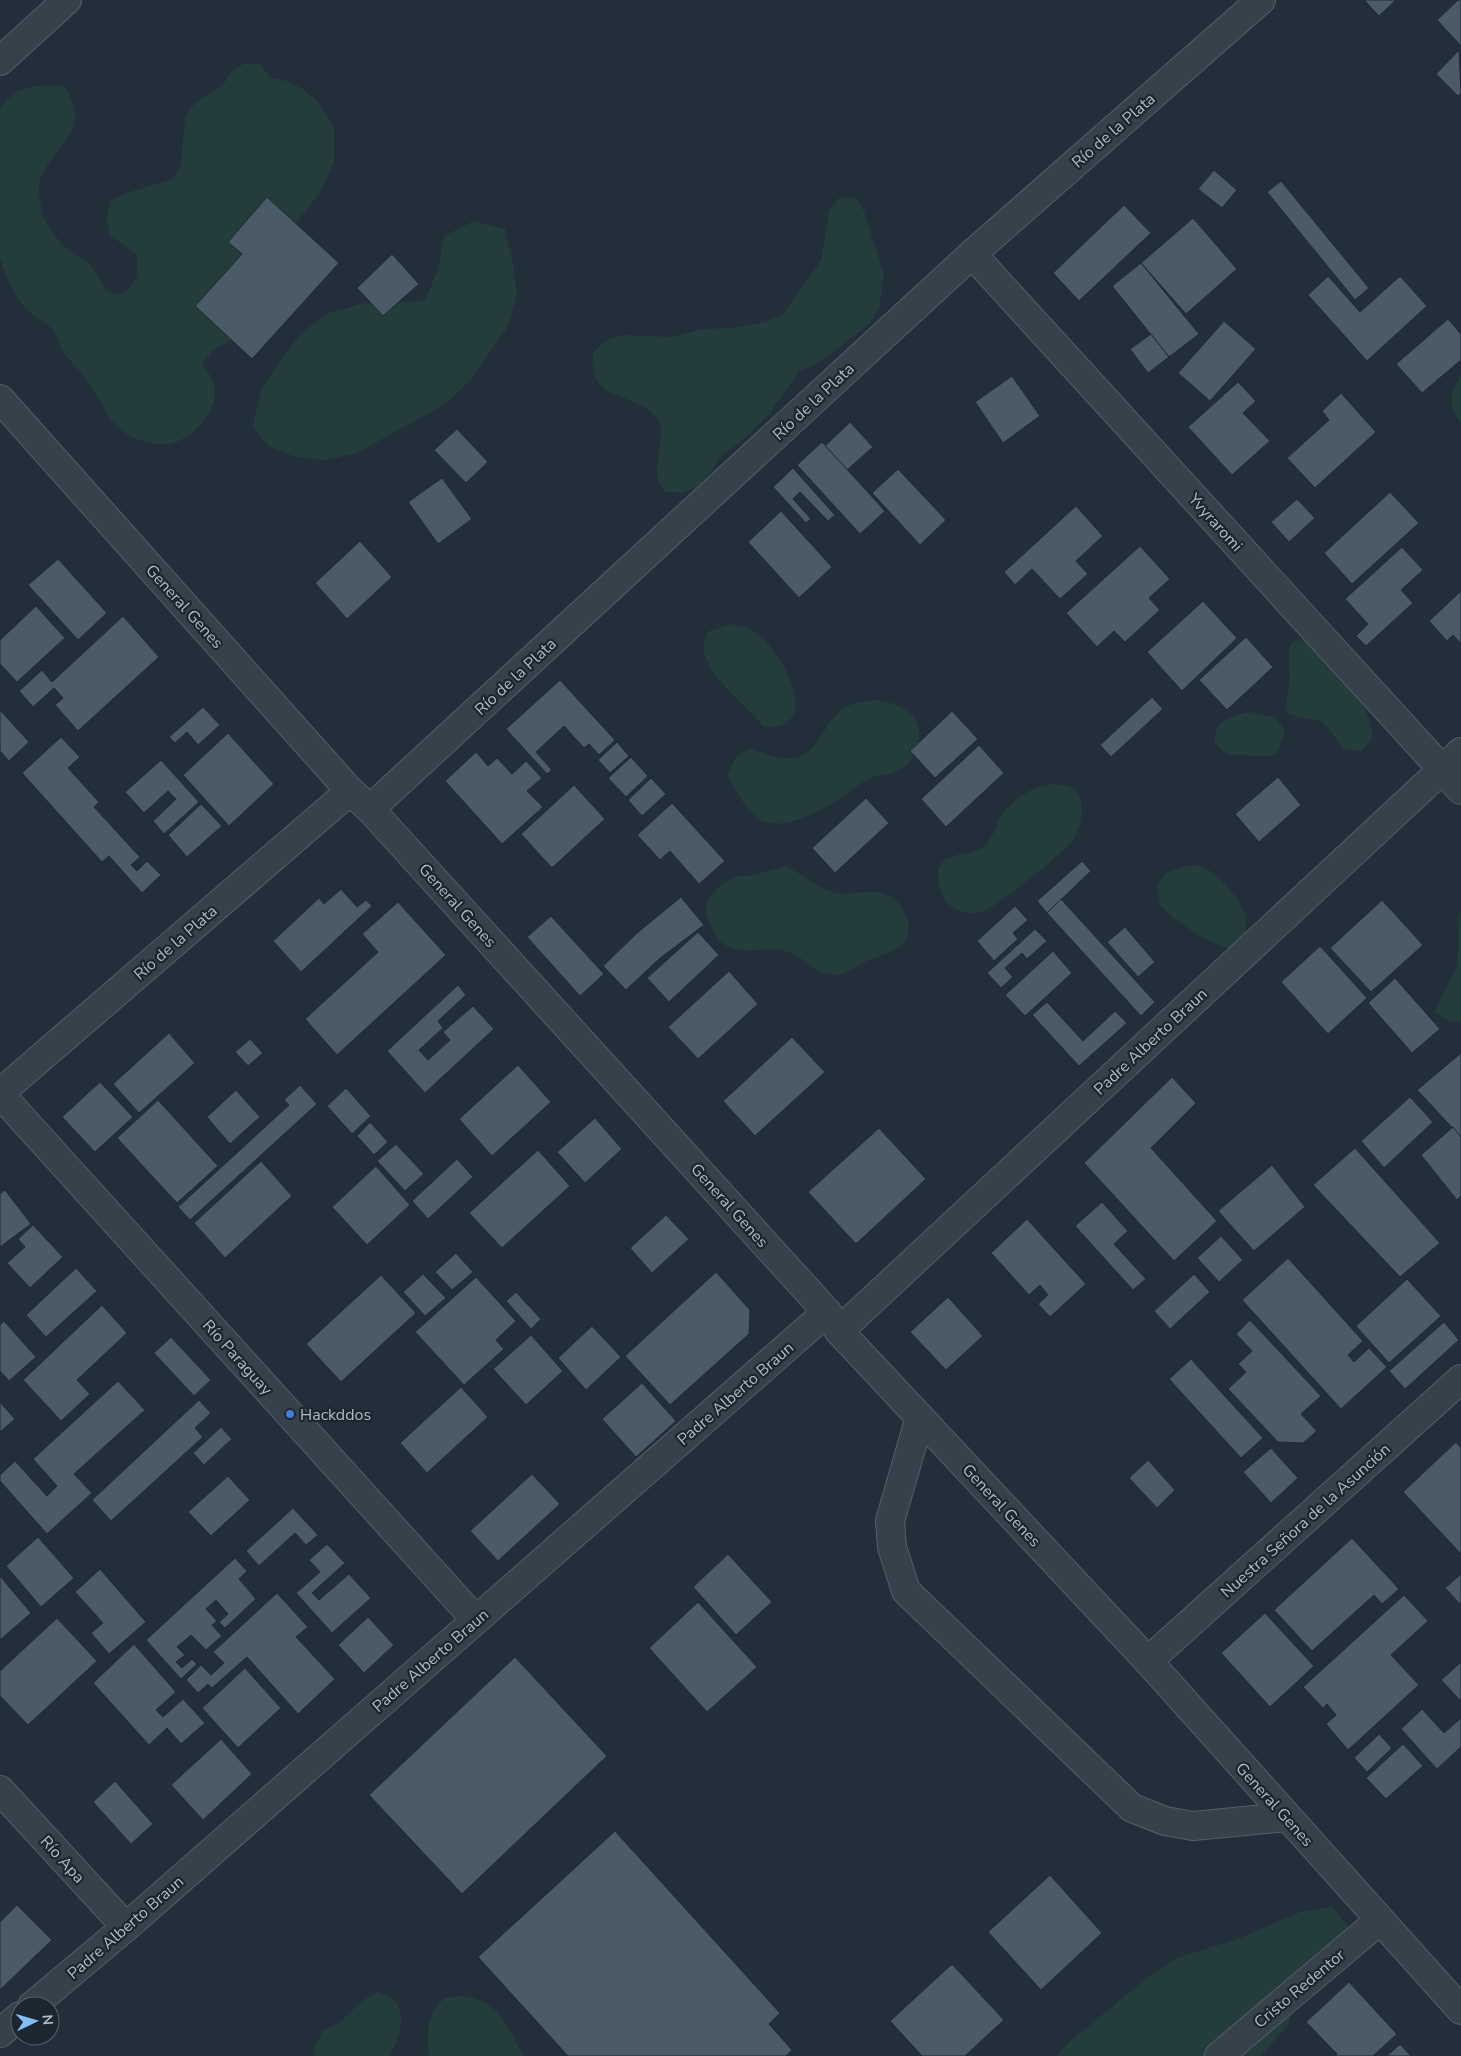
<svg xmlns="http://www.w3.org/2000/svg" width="1461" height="2056" viewBox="0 0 1461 2056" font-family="'Nunito Sans',sans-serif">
<rect width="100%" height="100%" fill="#222f3b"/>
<g fill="#243c3c">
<path d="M244 63 260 64 271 78 287 81 303 89 316 100 326 113 334 128V162L320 193 286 235 239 331 227 343 212 351 202 365C205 369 209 373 211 377 226 404 195 438 170 444 161 446 146 442 137 439 108 430 101 397 84 376 77 367 68 360 62 350 59 345 59 338 55 333 48 323 40 321 32 314 15 301 6 277 0 258V109C14 85 39 84 64 86 93 130 58 141 41 177 37 186 40 202 42 211 45 226 62 246 74 254 78 257 83 259 87 262 96 269 101 281 106 291L122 295C138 282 139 275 136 254L110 235 107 219 110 201 124 194 173 179 181 165 185 117 195 103 222 86 231 73Z"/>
<path d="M855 197 864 211 884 275 879 309 869 324 828 356 814 365 799 371 770 413 746 437 719 458 710 473 698 486 682 493 666 492C663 488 659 483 658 479 653 460 670 430 654 415 630 390 587 403 593 352L606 341 622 335 672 337 702 329 735 328 767 321 782 315 821 261 829 211 839 198Z"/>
<path d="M474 221 505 229 513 263 517 295 508 326 470 381 445 404 357 453 325 460 295 457 268 446 253 426 261 389 301 333 329 313 361 304 425 301 438 269 444 236Z"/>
<path d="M1461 376V423C1448 405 1448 396 1461 376Z"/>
<path d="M731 624C739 626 747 627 753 631 781 648 827 730 764 727 748 708 708 676 704 651 703 644 705 638 707 632Z"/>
<path d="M1301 640 1309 641C1332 667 1375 703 1372 740L1360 751 1344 749 1323 722 1290 715 1285 710C1286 702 1288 694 1289 686 1292 669 1285 659 1292 642Z"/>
<path d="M877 700C887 702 897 704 906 710 926 723 922 752 905 766 897 774 883 774 873 777 862 781 853 789 844 796 828 808 787 830 766 822 746 815 738 793 728 775L735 758 749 748C763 753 779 760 795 758 820 753 823 722 843 709 852 702 865 701 877 700Z"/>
<path d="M1249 712 1274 717 1284 729V737L1277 753 1269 756 1228 755 1215 744C1211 723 1232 715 1249 712Z"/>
<path d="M1054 784C1063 785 1074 785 1078 793 1086 806 1080 829 1073 840 1064 853 998 906 984 911 974 915 960 913 952 907 944 901 941 893 939 884 931 849 967 859 984 846 992 839 995 829 999 820 1010 800 1032 786 1054 784Z"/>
<path d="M786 866C801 873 818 889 832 892 854 898 875 884 894 899 912 914 916 939 893 951 886 955 877 956 869 960 857 965 844 977 831 975 813 972 804 957 788 952 768 945 742 957 724 944 716 939 712 928 708 919 699 900 721 881 739 876 745 875 751 876 757 874 767 872 776 868 786 866Z"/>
<path d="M1185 866C1189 866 1195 865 1200 866 1213 868 1241 900 1245 913 1248 924 1245 933 1242 943L1226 948 1201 937 1172 917 1160 905 1156 886 1168 872Z"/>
<path d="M1461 911V1022L1450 1021 1435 1013C1440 996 1452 982 1456 966 1461 948 1455 928 1461 911Z"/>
<path d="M1332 1907 1353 1933 1299 1993 1288 2025 1261 2056H1057L1068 2043 1148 1977 1177 1958 1240 1938 1300 1912Z"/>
<path d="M378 1992C382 1994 389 1996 393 1999 409 2014 398 2040 390 2056H313L315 2047 323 2030 339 2023 363 2000Z"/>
<path d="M462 1996C500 2001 507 2025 523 2056H430C425 2039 427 2008 446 1998 450 1996 457 1997 462 1996Z"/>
</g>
<g fill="#4a5a67" stroke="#1d2832">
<path d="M1364 0H1396L1379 16Z"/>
<path d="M1458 0H1461V46L1437 20Z"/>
<path d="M1459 50 1461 93 1458 96 1436 74Z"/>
<path d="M1214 170 1237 190 1222 208 1198 189Z"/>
<path d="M1281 181 1369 288 1355 300 1267 192Z"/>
<path d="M267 197 339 263 252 359 195 306 242 254 228 242Z"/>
<path d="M1124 205 1151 233 1079 301 1053 273Z"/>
<path d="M1193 218 1237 269 1186 314 1141 263Z"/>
<path d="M392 254 419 284 383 316 357 288Z"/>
<path d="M1141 263 1199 334 1169 357 1112 286Z"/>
<path d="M1328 276 1360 312 1400 276 1427 306 1367 361 1308 295Z"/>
<path d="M1448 319 1461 334V360L1422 393 1396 364Z"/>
<path d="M1224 321 1256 349 1210 401 1178 373Z"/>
<path d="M1151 334 1169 357 1148 373 1130 349Z"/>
<path d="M1012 376 1040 416 1003 443 975 402Z"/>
<path d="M1238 382 1256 401 1243 413 1270 441 1232 475 1188 427Z"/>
<path d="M1341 393 1376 432 1315 488 1287 458 1329 420 1322 411Z"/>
<path d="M850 422 873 447 847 470 825 446Z"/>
<path d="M457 429 488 462 466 483 434 450Z"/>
<path d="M822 442 885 511 860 534 797 465Z"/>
<path d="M793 468 835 515 828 521 800 492 793 499 811 519 806 523 773 487Z"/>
<path d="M898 469 946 520 920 545 872 493Z"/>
<path d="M442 478 472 519 438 544 408 502Z"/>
<path d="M1390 492 1419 523 1352 584 1324 553Z"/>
<path d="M1297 499 1315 518 1289 542 1271 522Z"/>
<path d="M1076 506 1103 536 1076 561 1088 574 1060 599 1032 569 1015 585 1004 572Z"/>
<path d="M781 511 832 567 799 598 748 542Z"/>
<path d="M360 541 392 577 347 619 315 583Z"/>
<path d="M1140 546 1170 579 1149 598 1160 610 1125 642 1114 631 1097 647 1066 613Z"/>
<path d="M1402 547 1423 570 1401 590 1413 603 1366 646 1356 636 1368 624 1345 599Z"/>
<path d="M58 559 107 613 78 640 28 585Z"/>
<path d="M1461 591V644L1453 635 1447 641 1429 621Z"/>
<path d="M1203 601 1237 638 1182 691 1147 652Z"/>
<path d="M36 606 65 638 17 682 0 664V640Z"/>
<path d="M123 616 159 657 78 731 55 705 63 698 54 688 33 707 19 691 42 670 52 682Z"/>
<path d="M1246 637 1273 667 1227 710 1199 680Z"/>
<path d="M560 680 615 740 599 755 589 744 584 748 564 726 536 752 552 770 547 774 506 729Z"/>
<path d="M1152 697 1163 709 1111 757 1100 745Z"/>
<path d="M203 707 220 725 198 745 187 732 175 743 169 737Z"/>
<path d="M0 710 29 742 9 761 0 751Z"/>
<path d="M952 711 978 739 935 778 910 751Z"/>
<path d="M228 733 274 784 229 826 183 775Z"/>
<path d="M61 737 80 757 68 768 99 802 94 807 140 857 131 865 137 871 147 861 161 875 142 893 109 856 102 862 22 773Z"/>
<path d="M617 742 629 756 610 773 598 760Z"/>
<path d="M979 745 1004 773 946 827 921 799Z"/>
<path d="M476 752 488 766 497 758 512 774 526 761 542 778 527 791 543 807 502 844 445 781Z"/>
<path d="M631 757 648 776 626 797 608 778Z"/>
<path d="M161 760 199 802 164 834 153 821 176 799 168 791 144 813 125 792Z"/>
<path d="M1278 777 1301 805 1259 842 1235 814Z"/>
<path d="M651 778 666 794 642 816 628 800Z"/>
<path d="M574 785 605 819 552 868 521 834Z"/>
<path d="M866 798 889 823 835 873 812 848Z"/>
<path d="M672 803 725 861 699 884 670 851 660 860 637 835Z"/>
<path d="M201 804 222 826 187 857 168 835Z"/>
<path d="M1082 861 1091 871 1047 913 1037 901Z"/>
<path d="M341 889 357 907 366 900 372 906 301 972 273 941 319 898 324 904Z"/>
<path d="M681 897 704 925 659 959 626 990 603 966 637 933Z"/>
<path d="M1061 899 1155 1002 1141 1016 1047 913Z"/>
<path d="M1382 900 1423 945 1371 992 1330 948Z"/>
<path d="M398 902 446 955 337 1055 305 1019 378 952 362 934Z"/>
<path d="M1015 906 1028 920 1013 933 1018 939 994 961 977 941Z"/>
<path d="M551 916 604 974 580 996 527 937Z"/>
<path d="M1125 927 1155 962 1138 977 1107 942Z"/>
<path d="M1035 929 1047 941 1027 959 1022 953 1005 968 1013 977 1001 988 987 973Z"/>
<path d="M698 932 719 955 669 1002 647 978Z"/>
<path d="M1320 946 1367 998 1328 1034 1281 982Z"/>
<path d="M1053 951 1072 973 1025 1016 1005 995Z"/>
<path d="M729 971 758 1004 698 1059 668 1027Z"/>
<path d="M1395 978 1440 1029 1412 1053 1368 1003Z"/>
<path d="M458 985 466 995 438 1021 443 1028 419 1050 428 1060 450 1040 443 1032 473 1006 494 1029 425 1093 387 1051Z"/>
<path d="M1047 1002 1083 1041 1115 1011 1127 1023 1079 1066 1032 1015Z"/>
<path d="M169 1033 195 1063 139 1113 113 1084Z"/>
<path d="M792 1037 825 1072 755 1136 723 1101Z"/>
<path d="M250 1039 263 1053 248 1066 235 1052Z"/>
<path d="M1461 1053V1137L1417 1090Z"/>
<path d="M518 1065 551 1102 492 1156 459 1119Z"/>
<path d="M1172 1077 1196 1103 1151 1148 1217 1221 1174 1261 1084 1163Z"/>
<path d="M100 1082 133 1117 95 1152 62 1117Z"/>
<path d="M300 1085 317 1104 190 1220 178 1207 289 1105 284 1100Z"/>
<path d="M346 1088 371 1116 352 1134 327 1106Z"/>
<path d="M236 1090 260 1117 230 1144 207 1117Z"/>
<path d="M1410 1097 1433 1122 1384 1168 1361 1141Z"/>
<path d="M158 1100 218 1166 177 1203 117 1138Z"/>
<path d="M595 1118 622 1149 585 1183 557 1152Z"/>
<path d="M370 1122 388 1142 374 1155 357 1136Z"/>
<path d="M1453 1127 1461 1137V1196L1457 1200 1421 1155Z"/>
<path d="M879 1128 926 1179 856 1244 808 1192Z"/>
<path d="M396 1144 424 1174 405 1191 377 1161Z"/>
<path d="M1355 1148 1440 1243 1400 1277 1313 1185Z"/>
<path d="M538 1150 570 1186 502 1248 469 1213Z"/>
<path d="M457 1159 473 1177 428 1219 412 1201Z"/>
<path d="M261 1161 292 1196 225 1258 194 1223Z"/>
<path d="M1272 1165 1305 1207 1254 1251 1218 1211Z"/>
<path d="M376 1166 410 1205 367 1245 332 1207Z"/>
<path d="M5 1190 31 1224 0 1247V1194Z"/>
<path d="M1102 1202 1128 1231 1114 1244 1146 1279 1133 1290 1075 1226Z"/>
<path d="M666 1215 689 1239 652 1273 630 1248Z"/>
<path d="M1027 1219 1086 1284 1050 1317 1038 1304 1048 1295 1040 1285 1029 1295 991 1253Z"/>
<path d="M33 1225 63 1257 30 1288 7 1263 25 1247 18 1239Z"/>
<path d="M1221 1236 1243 1260 1219 1282 1197 1258Z"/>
<path d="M456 1253 473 1272 452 1290 435 1272Z"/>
<path d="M1288 1258 1363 1341 1348 1355 1354 1362 1369 1348 1387 1367 1341 1409 1242 1300Z"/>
<path d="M76 1268 97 1291 46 1337 26 1315Z"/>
<path d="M716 1272 750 1310 749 1334 670 1405 625 1356Z"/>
<path d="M423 1274 446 1298 425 1316 403 1292Z"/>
<path d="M1194 1274 1210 1292 1170 1329 1154 1311Z"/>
<path d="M381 1275 416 1313 341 1382 306 1344Z"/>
<path d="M476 1277 516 1321 496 1340 504 1349 464 1385 415 1332Z"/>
<path d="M1407 1279 1441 1316 1389 1363 1356 1326Z"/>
<path d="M516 1292 541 1319 531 1329 506 1301Z"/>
<path d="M948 1297 983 1336 946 1370 910 1332Z"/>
<path d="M102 1305 127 1333 77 1380 90 1394 61 1421 23 1380Z"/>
<path d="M1250 1320 1321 1396 1301 1414 1317 1431 1303 1443 1278 1442 1228 1389 1246 1372 1238 1364 1252 1351 1236 1334Z"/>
<path d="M4 1321 36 1357 9 1381 0 1371V1325Z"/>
<path d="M1444 1322 1459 1340 1405 1389 1389 1371Z"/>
<path d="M592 1326 621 1357 586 1390 558 1358Z"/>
<path d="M531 1335 563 1371 526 1405 493 1369Z"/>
<path d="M171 1337 211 1380 194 1396 154 1353Z"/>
<path d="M1191 1359 1263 1438 1241 1458 1169 1379Z"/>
<path d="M118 1381 145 1410 74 1474 92 1493 47 1534 0 1481V1475L15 1461 47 1496 57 1486 33 1459Z"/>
<path d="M642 1383 676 1421 636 1457 602 1419Z"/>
<path d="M461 1387 488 1417 427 1473 400 1443Z"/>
<path d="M199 1400 211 1413 195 1428 203 1437 111 1521 92 1500Z"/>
<path d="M0 1402 15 1419 0 1432Z"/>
<path d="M221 1427 232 1439 204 1465 193 1453Z"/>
<path d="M1456 1442 1461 1448V1554L1403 1492Z"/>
<path d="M1271 1448 1298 1478 1271 1503 1243 1472Z"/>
<path d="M1148 1460 1175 1490 1157 1508 1129 1478Z"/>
<path d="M532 1474 560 1504 498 1561 470 1531Z"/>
<path d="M228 1476 250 1500 211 1536 188 1512Z"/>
<path d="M293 1508 318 1535 306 1545 295 1533 259 1566 246 1551Z"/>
<path d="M38 1537 74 1578 41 1607 6 1566Z"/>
<path d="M1352 1538 1399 1589 1382 1604 1374 1595 1312 1651 1274 1610Z"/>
<path d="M327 1544 345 1563 312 1593 319 1600 349 1574 371 1598 332 1633 296 1593 320 1572 309 1560Z"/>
<path d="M728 1554 772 1602 736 1635 693 1587Z"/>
<path d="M235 1558 247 1571 239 1579 256 1599 225 1628 219 1622 228 1614 216 1600 206 1609 217 1621 212 1625 222 1636 206 1650 191 1635 177 1647 185 1655 176 1662 182 1668 192 1659 197 1664 181 1679 146 1640Z"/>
<path d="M100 1569 146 1622 109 1654 91 1633 103 1623 75 1592Z"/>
<path d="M1461 1574V1605L1445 1588Z"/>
<path d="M0 1576 31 1613 0 1640Z"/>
<path d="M277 1593 308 1627 296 1637 335 1679 298 1714 247 1657 212 1688 208 1684 198 1693 186 1680 201 1665 211 1675 224 1663 213 1652Z"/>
<path d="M1404 1595 1428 1621 1391 1655 1419 1685 1348 1750 1326 1724 1336 1715 1327 1704 1323 1708 1303 1687Z"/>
<path d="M698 1602 757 1667 707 1712 649 1648Z"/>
<path d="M1265 1613 1314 1666 1270 1707 1221 1653Z"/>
<path d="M368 1617 394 1645 364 1673 338 1645Z"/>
<path d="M57 1618 97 1661 28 1725 0 1696V1671Z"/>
<path d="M134 1644 176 1692 156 1710 163 1717 183 1699 205 1723 181 1744 167 1728 149 1745 93 1683Z"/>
<path d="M515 1657 607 1756 462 1894 369 1795Z"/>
<path d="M1460 1663H1461V1701L1441 1680Z"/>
<path d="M245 1668 281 1708 238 1748 202 1708Z"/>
<path d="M1422 1709 1444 1733 1461 1718V1747L1437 1769 1401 1729Z"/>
<path d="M1379 1734 1392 1748 1367 1772 1354 1758Z"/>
<path d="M221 1739 252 1774 203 1820 171 1785Z"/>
<path d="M1403 1744 1423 1766 1386 1799 1366 1778Z"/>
<path d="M115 1781 153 1824 131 1844 93 1802Z"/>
<path d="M615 1831 780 2013 769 2024 792 2050 786 2056H568L478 1957Z"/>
<path d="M1050 1875 1102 1933 1041 1990 988 1932Z"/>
<path d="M17 1905 52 1940 0 1990V1922Z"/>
<path d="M952 1964 1004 2020 965 2056H922L890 2021Z"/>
<path d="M1349 1982 1397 2034 1373 2056H1335L1337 2054 1306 2022Z"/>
<path d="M1400 2044 1411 2056H1387Z"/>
</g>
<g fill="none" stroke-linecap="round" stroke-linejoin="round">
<defs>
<g id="minor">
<path d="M0 61 67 0"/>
<path d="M972 254 1461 790"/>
<path d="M0 399 350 791 370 809 827 1312 839 1331 1148 1661 1461 2010"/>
<path d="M370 809 972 254 1261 0"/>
<path d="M0 1093 350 791"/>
<path d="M0 1094 476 1620"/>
<path d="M839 1331 1461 752"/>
<path d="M920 1417 890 1521 892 1547 906 1591 1132 1808 1165 1821 1193 1826 1287 1817"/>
<path d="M1148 1661 1461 1379"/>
<path d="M0 1790 126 1927"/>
<path d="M32 2006 126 1927 827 1312"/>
<path d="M0 2033 20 2016"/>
<path d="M1219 2056 1380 1920"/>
</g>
</defs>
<use href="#minor" stroke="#545f69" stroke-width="30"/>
<use href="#minor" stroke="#36414b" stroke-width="28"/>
</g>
<circle fill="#3f7fe0" stroke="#1b2630" stroke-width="2" cx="290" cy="1414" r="5"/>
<g text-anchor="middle" stroke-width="4.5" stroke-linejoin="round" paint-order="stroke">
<g font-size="16" fill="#b1bcc7" stroke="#1b2630">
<text transform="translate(1113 130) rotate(-41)" y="6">Río de la Plata</text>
<text transform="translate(813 401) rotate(-43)" y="6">Río de la Plata</text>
<text transform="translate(1216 522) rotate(48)" y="6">Yvyraromi</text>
<text transform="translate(185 606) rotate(48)" y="6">General Genes</text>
<text transform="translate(515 676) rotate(-43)" y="6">Río de la Plata</text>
<text transform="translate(458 905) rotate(48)" y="6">General Genes</text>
<text transform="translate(175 942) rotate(-41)" y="6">Río de la Plata</text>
<text transform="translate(1150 1041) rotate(-43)" y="6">Padre Alberto Braun</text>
<text transform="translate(730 1205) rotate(48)" y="6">General Genes</text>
<text transform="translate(238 1357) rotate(48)" y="6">Río Paraguay</text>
<text transform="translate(735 1393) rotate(-41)" y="6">Padre Alberto Braun</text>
<text transform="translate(1002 1505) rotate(47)" y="6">General Genes</text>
<text transform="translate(1305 1520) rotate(-42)" y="6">Nuestra Señora de la Asunción</text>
<text transform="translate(430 1660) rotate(-41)" y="6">Padre Alberto Braun</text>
<text transform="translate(1275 1804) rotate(48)" y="6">General Genes</text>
<text transform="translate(63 1859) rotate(48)" y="6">Río Apa</text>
<text transform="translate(125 1927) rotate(-41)" y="6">Padre Alberto Braun</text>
<text transform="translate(1299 1988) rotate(-40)" y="6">Cristo Redentor</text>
</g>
<g font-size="16" fill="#b1bcc7" stroke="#1b2630" text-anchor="start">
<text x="300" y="1420">Hackddos</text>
</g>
</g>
<g transform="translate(35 2021) rotate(85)"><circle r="24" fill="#1b2630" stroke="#57626c"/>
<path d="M0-4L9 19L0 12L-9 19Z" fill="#85bdf8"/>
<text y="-8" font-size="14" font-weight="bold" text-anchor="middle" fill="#b1bcc7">N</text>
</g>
</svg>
